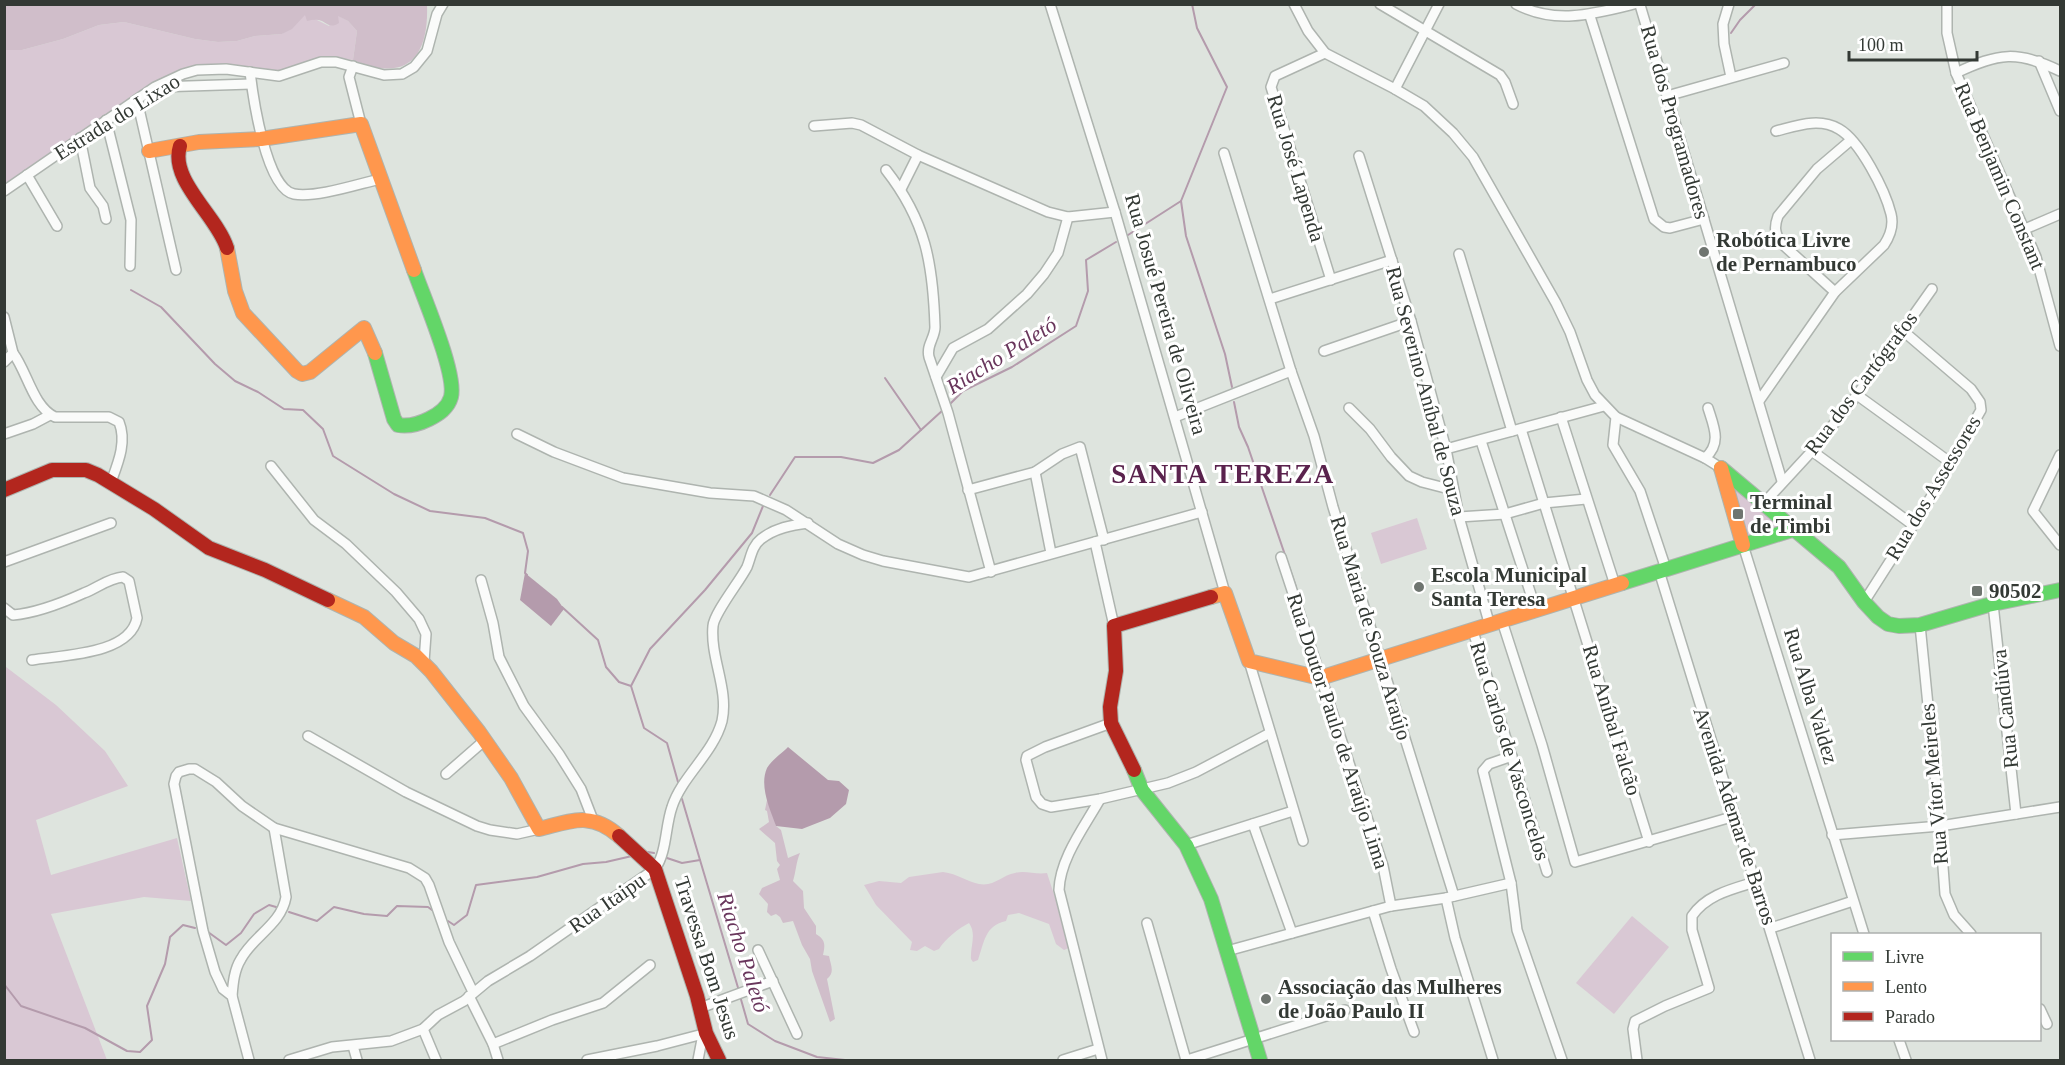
<svg xmlns="http://www.w3.org/2000/svg" width="2065" height="1065" viewBox="0 0 2065 1065" font-family="Georgia,serif">
<rect width="100%" height="100%" fill="#dee4de"/>
<g fill="#d9c8d4">
<path d="M305 14 329 26 337 15 348 21 357 31 353 60 326 58 315 59 280 72 182 70 5 187V50H22L63 39 99 25 124 22 195 39 218 42 237 41 255 36 282 34Z"/>
<path d="M1721 468 1795 529 1743 545Z"/>
<path d="M1417 518 1427 549 1381 564 1371 533Z"/>
<path d="M5 661 6 667 56 705 105 751 128 786 36 820 51 875 177 838 191 901 144 897 51 914 107 1060H5Z"/>
<path d="M943 872C958 874 966 881 979 884 994 887 1002 875 1015 873 1025 870 1036 875 1047 873L1071 947 1064 950 1056 944 1049 924 1019 913 1008 915 1006 921C985 925 984 943 978 960L973 962 971 959C970 947 977 934 969 923 959 928 945 939 939 949L934 951 925 946 917 951 910 950 912 942 876 905 864 885 879 881 901 883 909 877Z"/>
<path d="M1632 916 1669 947 1614 1014 1576 983Z"/>
</g>
<g fill="#d0beca">
<path d="M5 5H427C429 58 406 83 353 60L357 31 348 21 338 16 339 23C331 28 329 25 322 21 317 19 312 20 307 21L305 15 292 29 282 34 255 36 237 41 218 42 195 39 124 22 99 25 63 39 22 50H5Z"/>
<path d="M767 800 773 808 776 826 781 830 788 858 800 853C796 862 796 872 793 881L803 891 804 908 816 926V934C826 940 825 945 823 955L829 956C831 966 835 972 827 979L835 1019 830 1022 812 971 810 959 802 945 793 921 783 923 780 917 776 914 771 916 767 912 768 904 759 894 762 888 780 880 777 869 780 865 777 861 775 843 759 829 769 822 767 811 765 810Z"/>
</g>
<g fill="#b49bac">
<path d="M525 573 557 599 564 609 551 626 520 600Z"/>
<path d="M788 747 828 780 839 781 849 790 846 804 830 818 802 829 776 826C770 809 759 786 767 768 771 761 782 753 788 747Z"/>
</g>
<g fill="none" stroke-linecap="round" stroke-linejoin="round">
<g stroke="#b49bac" stroke-width="2">
<path d="M1731 33 1740 20 1756 4"/>
<path d="M1181 201 1186 236 1225 354 1232 387"/>
<path d="M1128 235 1181 201 1227 87 1197 28 1192 4"/>
<path d="M131 290 161 307 215 364 235 381 258 392 284 409 303 410 323 429 333 456 394 494 430 511 485 518 523 533 528 551 525 573 527 575"/>
<path d="M885 378 921 430"/>
<path d="M1234 402 1239 427 1248 447 1296 587"/>
<path d="M948 406 963 391 1012 367 1076 326 1088 291 1086 260 1116 242"/>
<path d="M770 495 795 457H841L873 463 899 450 943 410"/>
<path d="M562 607 598 640 606 667 619 682 631 686"/>
<path d="M1328 682 1345 738"/>
<path d="M678 782 667 743 644 728 631 686 650 649 705 590 752 533 763 506"/>
<path d="M648 852 654 853"/>
<path d="M667 858 682 863 700 860 682 799"/>
<path d="M700 860 739 991"/>
<path d="M289 912 317 921 334 907 364 914 387 916 397 906 428 907 432 910"/>
<path d="M448 921 454 925 467 915 476 885 537 877 583 864 606 862 632 856"/>
<path d="M208 932 226 945 241 933 254 914 269 905 276 907"/>
<path d="M4 984 21 1006 85 1028 127 1051 140 1052 152 1040 147 1006 165 964 170 937 183 925 195 928"/>
<path d="M740 996 748 1024 775 1041 817 1057 845 1060"/>
</g>
<defs>
<g id="street">
<path d="M1050 4 1115 212 1225 593"/>
<path d="M1294 4 1308 31 1325 53 1395 89 1424 106 1453 133 1473 157 1556 303 1570 332 1587 380 1595 395 1616 417 1613 445 1640 491 1666 569"/>
<path d="M1380 4 1500 75 1505 82 1513 104"/>
<path d="M1516 4C1555 25 1594 14 1634 4"/>
<path d="M1729 4 1723 24 1724 44 1731 77"/>
<path d="M1947 4V33L1956 73 2036 257 2060 346"/>
<path d="M1640 5 1782 481"/>
<path d="M1590 16 1654 219 1664 227 1670 228 1704 219"/>
<path d="M1325 53 1275 76 1271 87 1331 280"/>
<path d="M2039 61 2060 111"/>
<path d="M353 66 349 77 361 124"/>
<path d="M250 72C253 97 266 189 294 194 316 198 358 184 380 179"/>
<path d="M1956 73C1999 53 2017 50 2060 71"/>
<path d="M158 87 251 84"/>
<path d="M1395 89 1439 4"/>
<path d="M1667 96 1784 63"/>
<path d="M137 100 176 270"/>
<path d="M106 120 131 220 130 266"/>
<path d="M814 126 852 123 861 125 918 155 1048 212 1068 217 1115 212"/>
<path d="M80 138 90 188 103 206 106 219"/>
<path d="M1224 153 1291 371 1314 436 1333 507 1454 896"/>
<path d="M1359 156 1411 321 1446 449 1459 517 1490 626"/>
<path d="M886 170C926 221 933 264 935 327 935 338 926 345 929 357L948 413 991 572"/>
<path d="M27 175 57 226"/>
<path d="M901 189 918 155"/>
<path d="M4 191 155 87 183 74 197 70 226 69 279 76 321 62H336L384 75 402 74 414 67 427 51 437 14 443 4"/>
<path d="M2025 229 2060 214"/>
<path d="M1459 254 1512 431"/>
<path d="M1835 292 1780 242C1775 232 1774 227 1778 216L1817 169 1851 140"/>
<path d="M1270 299 1392 260"/>
<path d="M4 317 13 353 4 362"/>
<path d="M1324 351 1411 321"/>
<path d="M13 353C27 371 33 407 55 417H109L119 422C127 442 118 463 111 482"/>
<path d="M936 377 953 348 988 329 1027 294 1044 274 1058 253 1068 217"/>
<path d="M1857 395 1951 463"/>
<path d="M1759 401 1835 292 1884 245C1890 236 1894 226 1891 214 1885 190 1860 141 1839 129 1819 117 1796 126 1776 131"/>
<path d="M1349 408 1370 429 1391 457 1409 476 1422 482 1453 490"/>
<path d="M1175 417 1291 371"/>
<path d="M1561 417 1615 585"/>
<path d="M1616 417 1705 458 1721 468"/>
<path d="M1521 429 1649 842"/>
<path d="M4 434 33 424 50 415"/>
<path d="M517 434 554 452 623 478 710 493 754 496 786 510 838 544 863 555 883 561 969 577 1202 512"/>
<path d="M1481 441 1536 610"/>
<path d="M1446 449 1604 406"/>
<path d="M1812 451 1913 525"/>
<path d="M2060 455 2033 511 2060 545"/>
<path d="M1705 458C1722 443 1714 427 1708 408"/>
<path d="M271 466 314 520 346 544 396 592 419 619 426 634 424 662"/>
<path d="M1035 472 1051 553"/>
<path d="M968 490 1035 472 1062 454 1080 447 1104 540"/>
<path d="M1764 503 1812 451 1857 395 1932 289"/>
<path d="M1459 517 1505 514 1544 503 1586 499"/>
<path d="M1095 542 1114 626"/>
<path d="M1743 545 1864 934"/>
<path d="M1281 557 1383 866 1391 906"/>
<path d="M4 562 111 523"/>
<path d="M1659 571 1810 1060"/>
<path d="M481 580 493 623 499 657 524 706 559 754 581 789 593 820"/>
<path d="M1864 602 1933 494 1981 410 1980 402 1971 389 1902 330"/>
<path d="M1993 604 2016 814"/>
<path d="M4 608 13 615C37 613 62 603 84 593 97 588 109 578 123 577L129 581 137 618C130 655 62 655 32 660"/>
<path d="M1502 621 1542 745 1575 862 1735 816"/>
<path d="M1920 625 1940 826 1945 894 1954 915 1971 934"/>
<path d="M1473 631 1547 872"/>
<path d="M1249 661 1303 841"/>
<path d="M1111 723 1045 747 1027 756 1026 760 1036 797 1042 804 1051 807 1100 799 1168 783 1196 772 1270 733"/>
<path d="M308 736 406 792 477 826 490 830 517 834 539 829"/>
<path d="M1512 756 1489 764 1483 771 1511 883 1517 930 1562 1060"/>
<path d="M446 774 485 740"/>
<path d="M1100 799C1085 826 1060 858 1059 890L1102 1060"/>
<path d="M1253 824 1292 933"/>
<path d="M1832 835 1940 826 2060 807"/>
<path d="M1186 845 1293 811"/>
<path d="M1446 898 1455 938 1493 1060"/>
<path d="M1373 911 1391 969 1414 1032"/>
<path d="M1147 923 1186 1060"/>
<path d="M1771 928 1853 901"/>
<path d="M758 950 797 1034"/>
<path d="M1227 951 1391 906 1446 898 1511 883"/>
<path d="M232 996C233 984 234 970 241 959 253 936 281 925 286 897L274 828"/>
<path d="M469 996 493 1044 498 1060"/>
<path d="M700 1008 773 981"/>
<path d="M2040 1009 2047 1024"/>
<path d="M423 1029 436 1060"/>
<path d="M1899 1040 1906 1060"/>
<path d="M493 1044 552 1020 603 1003 650 965"/>
<path d="M353 1046 357 1060"/>
<path d="M249 1060 232 996 223 989 215 972 203 931 174 784 176 776 179 772 189 769H195L216 782 242 806 274 828 409 868 425 878 429 885 449 942 473 992"/>
<path d="M289 1060 332 1047 391 1041 423 1029 438 1015 464 1001 488 981 530 956 655 869C667 852 665 827 672 807 682 776 713 754 722 721 729 689 710 658 713 626 714 613 740 581 747 567 751 557 752 546 761 539 775 528 792 525 808 523"/>
<path d="M587 1060 657 1046 703 1034"/>
<path d="M698 1060 703 1034 706 1033"/>
<path d="M1063 1060 1098 1049"/>
<path d="M1187 1060 1345 1010"/>
<path d="M1637 1060 1633 1029 1635 1021 1665 1006 1709 988 1692 930V916C1706 895 1732 889 1755 882"/>
</g>
<g id="fast">
<path d="M375 353 394 419 398 425C409 427 419 424 429 419 439 414 448 408 451 397 457 374 423 296 414 270"/>
<path d="M1721 468 1839 567 1864 602 1878 617 1888 624 1899 626 1920 625 1988 605 2060 590"/>
<path d="M1622 583 1795 529"/>
<path d="M1134 770 1142 790 1186 845 1211 899 1260 1060"/>
</g>
<g id="slow">
<path d="M149 151 199 142 261 139 361 124 414 270"/>
<path d="M227 248 235 291 243 313 297 371 302 374 310 372 364 328 375 353"/>
<path d="M1721 468 1743 545"/>
<path d="M1211 597 1225 593 1249 661 1320 678 1622 583"/>
<path d="M328 600 364 617 394 643 416 656 431 671 479 732 511 778 539 829C571 821 591 811 619 836"/>
</g>
<g id="jam">
<path d="M180 146C169 180 217 216 227 248"/>
<path d="M4 490 52 470H86L98 475 154 509 209 548 265 570 328 600"/>
<path d="M1134 770 1111 723 1110 707 1116 671 1114 626 1211 597"/>
<path d="M619 836 655 869 697 996 706 1033 719 1060"/>
</g>
</defs>
<use href="#street" stroke="#aeb4af" stroke-width="12"/>
<use href="#fast" stroke="#aeb4af" stroke-width="16"/>
<use href="#slow" stroke="#aeb4af" stroke-width="16"/>
<use href="#jam" stroke="#aeb4af" stroke-width="16"/>
<use href="#street" stroke="#fafbfa" stroke-width="9"/>
<use href="#fast" stroke="#63d668" stroke-width="14"/>
<use href="#slow" stroke="#ff974d" stroke-width="14"/>
<use href="#jam" stroke="#b3261e" stroke-width="14"/>
</g>
<g fill="#6f7570" stroke="#fff" stroke-width="2">
<circle cx="1704" cy="252" r="6"/>
<rect x="1732" y="508" width="12" height="12" rx="3"/>
<circle cx="1419" cy="587" r="6"/>
<rect x="1971" y="585" width="12" height="12" rx="3"/>
<circle cx="1266" cy="999" r="6"/>
</g>
<g text-anchor="middle" stroke-width="6" stroke-linejoin="round" paint-order="stroke">
<g font-size="21" fill="#333934" stroke="#fff">
<text transform="translate(117 117) rotate(-32)" y="7">Estrada do Lixao</text>
<text transform="translate(1675 122) rotate(74)" y="7">Rua dos Programadores</text>
<text transform="translate(1296 168) rotate(73)" y="7">Rua José Lapenda</text>
<text transform="translate(2000 176) rotate(67)" y="7">Rua Benjamin Constant</text>
<text transform="translate(1166 314) rotate(74)" y="7">Rua Josué Pereira de Oliveira</text>
<text transform="translate(1861 383) rotate(-53)" y="7">Rua dos Cartógrafos</text>
<text transform="translate(1426 391) rotate(75)" y="7">Rua Severino Aníbal de Souza</text>
<text transform="translate(1933 488) rotate(-59)" y="7">Rua dos Assessores</text>
<text transform="translate(1371 628) rotate(73)" y="7">Rua Maria de Souza Araújo</text>
<text transform="translate(1811 696) rotate(73)" y="7">Rua Alba Valdez</text>
<text transform="translate(2005 709) rotate(-96)" y="7">Rua Candiúva</text>
<text transform="translate(1612 720) rotate(73)" y="7">Rua Aníbal Falcão</text>
<text transform="translate(1338 731) rotate(72)" y="7">Rua Doutor Paulo de Araújo Lima</text>
<text transform="translate(1510 751) rotate(73)" y="7">Rua Carlos de Vasconcelos</text>
<text transform="translate(1934 784) rotate(-95)" y="7">Rua Vítor Meireles</text>
<text transform="translate(1735 816) rotate(72)" y="7">Avenida Ademar de Barros</text>
<text transform="translate(607 903) rotate(-35)" y="7">Rua Itaipu</text>
<text transform="translate(707 958) rotate(72)" y="7">Travessa Bom Jesus</text>
</g>
<g font-size="21" font-weight="bold" fill="#333934" stroke="#fff" text-anchor="start">
<text x="1716" y="247">Robótica Livre<tspan x="1716" dy="24">de Pernambuco</tspan></text>
<text x="1750" y="509">Terminal<tspan x="1750" dy="24">de Timbi</tspan></text>
<text x="1431" y="582">Escola Municipal<tspan x="1431" dy="24">Santa Teresa</tspan></text>
<text x="1989" y="598">90502</text>
<text x="1278" y="994">Associação das Mulheres<tspan x="1278" dy="24">de João Paulo II</tspan></text>
</g>
<g font-size="22" font-style="italic" fill="#69365c" stroke="#fff">
<text transform="translate(1001 355) rotate(-32)" y="8">Riacho Paletó</text>
<text transform="translate(744 952) rotate(72)" y="8">Riacho Paletó</text>
</g>
<g font-size="27" font-weight="bold" letter-spacing="1.5" fill="#5a224d" stroke="#fff">
<text x="1223" y="483">SANTA TEREZA</text>
</g>
</g>
<rect width="2065" height="1065" fill="none" stroke="#333934" stroke-width="12"/>
<rect x="1831" y="933" width="210" height="108" fill="#ffffff" stroke="#adb0ae" stroke-width="1.5"/>
<rect x="1843" y="952" width="30" height="9" fill="#63d668" stroke="#adb0ae" stroke-width="1.5"/>
<text x="1885" y="963" font-size="18" fill="#333934">Livre</text>
<rect x="1843" y="982" width="30" height="9" fill="#ff974d" stroke="#adb0ae" stroke-width="1.5"/>
<text x="1885" y="993" font-size="18" fill="#333934">Lento</text>
<rect x="1843" y="1012" width="30" height="9" fill="#b3261e" stroke="#adb0ae" stroke-width="1.5"/>
<text x="1885" y="1023" font-size="18" fill="#333934">Parado</text>
<path d="M1849 51v9h128v-9" fill="none" stroke="#333934" stroke-width="3"/>
<text x="1858" y="51" font-size="18" fill="#333934" stroke="#ffffff" stroke-width="4.5" paint-order="stroke">100 m</text>
</svg>
